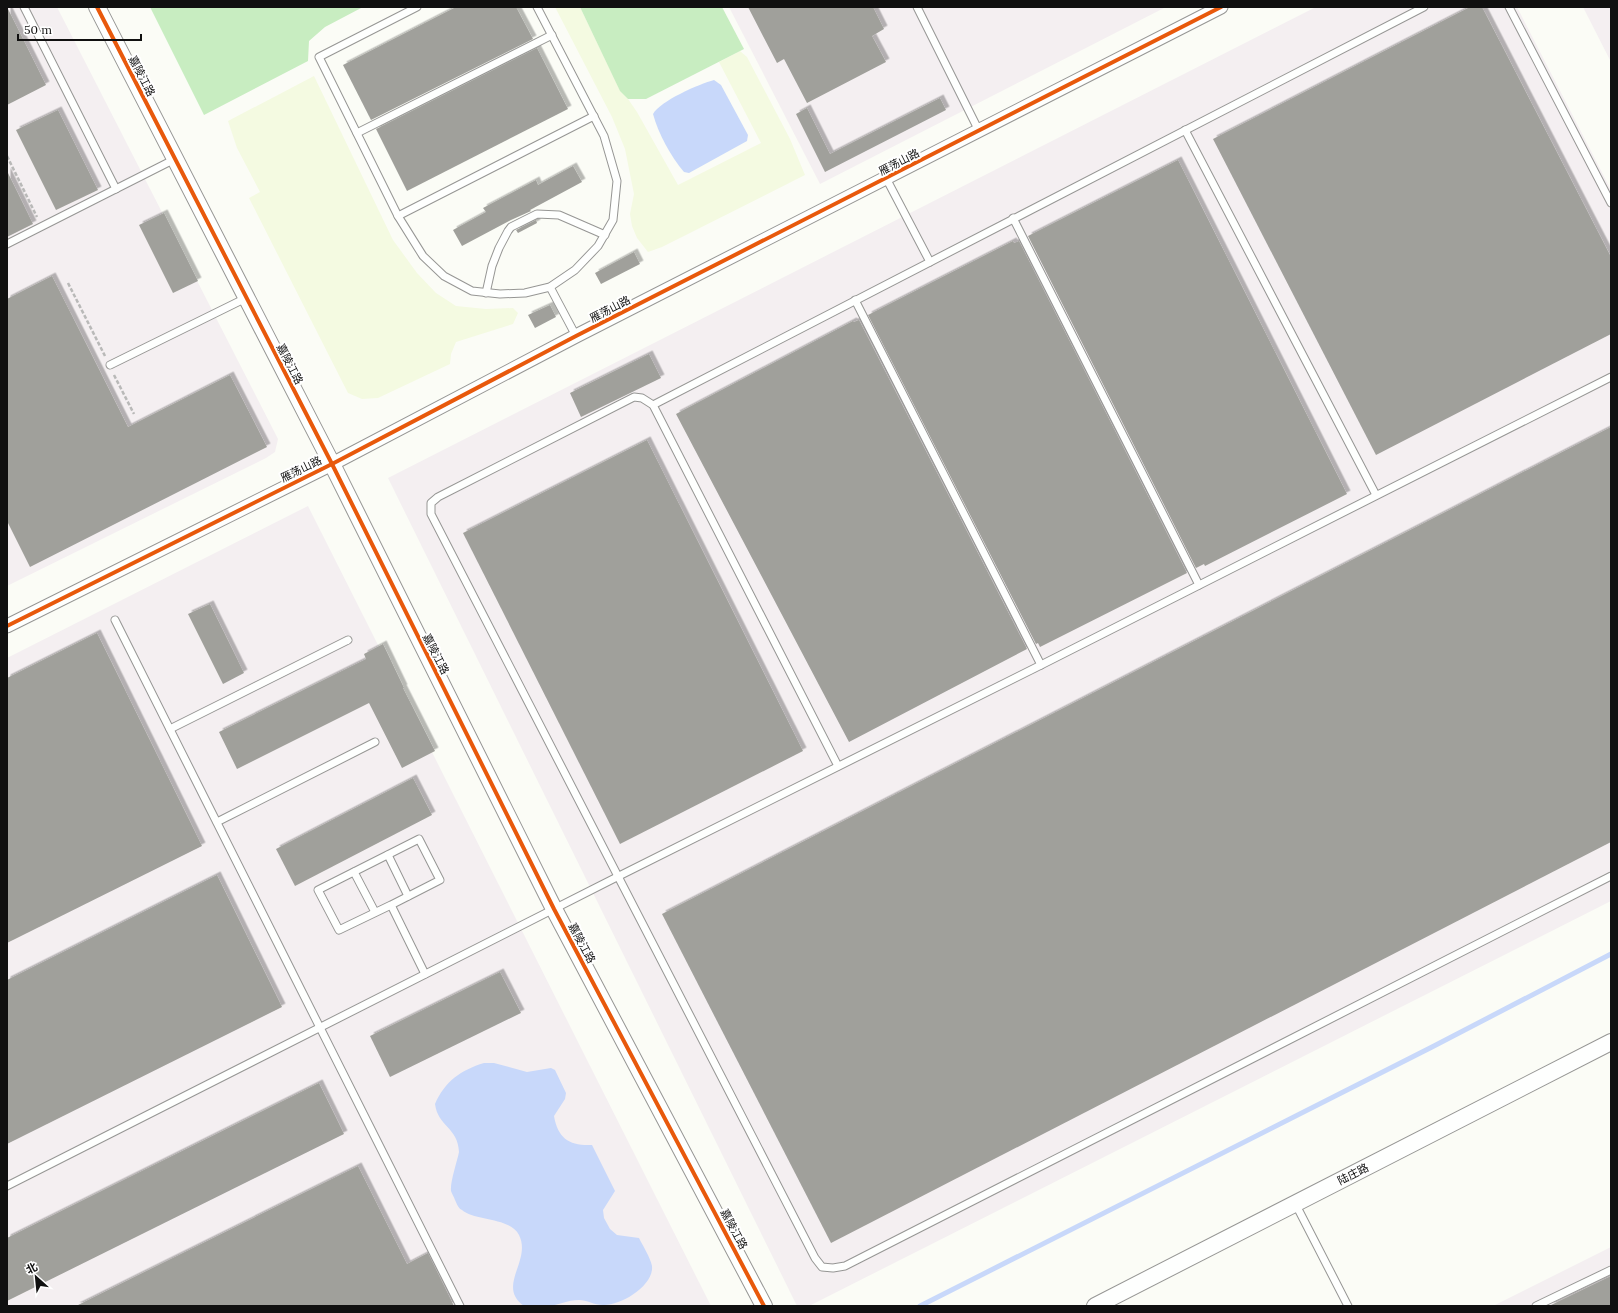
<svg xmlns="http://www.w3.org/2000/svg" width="1618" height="1313" viewBox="0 0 1618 1313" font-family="Lora,'Noto Sans SC',serif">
<defs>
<filter id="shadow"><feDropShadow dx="3.5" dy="-3.5" stdDeviation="0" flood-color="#0004"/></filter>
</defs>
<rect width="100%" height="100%" fill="#fbfcf6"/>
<g fill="#f4eff1">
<path d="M7 7H57L278 439 275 452 266 458 7 586Z"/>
<path d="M729 7H1166L820 184Z"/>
<path d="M1316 7H1517L1611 190V901L809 1306H797L388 478Z"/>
<path d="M1583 7H1611V62Z"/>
<path d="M308 506 711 1306H7V658Z"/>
<path d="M1611 1247V1306H1493Z"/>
</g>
<g fill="#f4fae1">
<path d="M555 7H580L620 90 628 99 637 112 678 185 761 143 719 62 740 51 747 57 790 139 805 175 662 247 648 252 637 238 632 226 630 214 634 194 625 149 612 117Z"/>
<path d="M314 76 393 240 417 273 436 293 456 306 486 309 513 308 518 313 513 324 456 342 451 354 450 364 378 398 362 399 348 393 249 198 260 192 237 148 228 121Z"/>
</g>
<g fill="#c8edc1">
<path d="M150 7H363L325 27 309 41 308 61 204 115Z"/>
<path d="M580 7H722L744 49 646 99H628L620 91Z"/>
</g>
<g fill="#c8d8fa">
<path d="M714 80 721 85 748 135 747 141 689 173 684 172C671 157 658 133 653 114 660 101 699 84 714 80Z"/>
<path d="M484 1063H494L527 1072 551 1068 555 1070 566 1093 565 1099 554 1116C558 1139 570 1146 592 1145L615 1191 603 1210 604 1218 610 1229 617 1235 639 1238C643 1246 650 1257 652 1266 654 1286 620 1306 603 1305 594 1305 587 1300 579 1300 567 1300 559 1305 548 1306 540 1307 532 1306 524 1306 496 1286 532 1261 519 1235 510 1217 474 1221 462 1210 458 1208 457 1204 455 1200 454 1197 452 1194 451 1191 450 1182 457 1162 459 1152 458 1127 438 1127 435 1104 445 1081 461 1070 484 1063Z"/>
</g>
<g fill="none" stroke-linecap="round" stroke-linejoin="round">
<path stroke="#c8d8fa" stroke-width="5" d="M920 1306 1432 1047 1611 954"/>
</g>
<g fill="#a0a09b" filter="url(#shadow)">
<path d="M7 7 46 85 7 105Z"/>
<path d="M456 7H516L533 39 371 120 343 65Z"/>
<path d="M748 7H873L884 29 872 36 886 62 807 103 784 59 777 63Z"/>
<path d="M1470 7H1482L1611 257V334L1376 455 1213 139Z"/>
<path d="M537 48 568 109 407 191 376 129Z"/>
<path d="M940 98 946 110 825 172 796 114 807 108 830 154Z"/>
<path d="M58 110 98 190 56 210 16 130Z"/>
<path d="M1178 160 1347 494 1205 566 1204 564 1196 568 1028 236Z"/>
<path d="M573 166 582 182 530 210 531 211 511 220 462 246 453 230 486 212 483 208 536 180 538 185Z"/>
<path d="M7 171 33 224 7 237Z"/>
<path d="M164 213 198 281 173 293 139 225Z"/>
<path d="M536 220 537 223 518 233 516 230Z"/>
<path d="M1013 241 1014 243 1019 241 1187 573 1040 647 1038 643 1036 644 868 315Z"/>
<path d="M634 252 640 264 601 284 595 273Z"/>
<path d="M52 276 128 427 230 375 267 447 30 567 7 521V299Z"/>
<path d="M550 305 556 317 535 328 528 315Z"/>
<path d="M859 320 1027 649 849 742 676 414 853 321 854 322Z"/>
<path d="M649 354 661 378 581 417 570 393Z"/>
<path d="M1611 427V842L831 1243 662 914Z"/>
<path d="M647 440 803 751 620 844 463 533Z"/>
<path d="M210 604 244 673 223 684 188 614Z"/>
<path d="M97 633 202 846 7 943V678Z"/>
<path d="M383 644 404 688H403L435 751 402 768 369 703 237 769 219 732 366 659 364 654Z"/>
<path d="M413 778 432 815 295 886 276 849Z"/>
<path d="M217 875 282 1007 7 1144V980Z"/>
<path d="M500 972 521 1013 390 1077 370 1036Z"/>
<path d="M319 1083 344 1134 7 1301V1238Z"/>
<path d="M358 1166 407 1264 428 1253 454 1306H76Z"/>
<path d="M1611 1276V1306H1549Z"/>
</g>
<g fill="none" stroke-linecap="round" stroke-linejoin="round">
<defs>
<g id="service">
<path d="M24 7 116 189"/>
<path d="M417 7 319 57 398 216 423 256 444 276 472 291 500 294 525 293 550 287 575 270 598 246 613 220 617 181 604 136 537 7"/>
<path d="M917 7 979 131"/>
<path d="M1509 7 1611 203"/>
<path d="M1185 130 1376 495"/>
<path d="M357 133 552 35"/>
<path d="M886 178 930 262"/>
<path d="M398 216 594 116"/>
<path d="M1013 218 1199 585"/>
<path d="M7 244 175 159"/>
<path d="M550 287 576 336"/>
<path d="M486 293 492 266 499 248 508 231 511 227 537 214 559 215 605 235"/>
<path d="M855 300 1041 665"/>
<path d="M110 365 246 298"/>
<path d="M653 405 1424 7"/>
<path d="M115 620 460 1306"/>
<path d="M170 729 348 640"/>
<path d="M838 766 653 405 642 398 634 397 438 497 431 503V514L815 1258 822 1267 833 1268 845 1266 1611 876"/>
<path d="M217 822 375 742"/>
<path d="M388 855 408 896"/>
<path d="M354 872 375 912"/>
<path d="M391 905 339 930 318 890 419 839 440 880 391 905 425 974"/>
<path d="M7 1186 619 876 1041 665 1611 377"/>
<path d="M1295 1203 1348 1306"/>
<path d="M1536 1306 1611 1270"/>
</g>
<path id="minor" d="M7 626 332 464 576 336 1221 7"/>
<g id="tertiary">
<path d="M97 7 332 464 554 909 764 1306"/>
<path d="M1095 1306 1611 1042"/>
</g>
</defs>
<use href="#service" stroke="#969694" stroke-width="9"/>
<use href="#minor" stroke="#969694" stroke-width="15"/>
<use href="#tertiary" stroke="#969694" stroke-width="18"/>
<g stroke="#b9b9b8" stroke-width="2.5" stroke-dasharray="4 2" stroke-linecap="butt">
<path d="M7 156 37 217"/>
<path d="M68 283 105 356"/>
<path d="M114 375 134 414"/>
</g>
<use href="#service" stroke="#fefffe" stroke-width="7"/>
<use href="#minor" stroke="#fefffe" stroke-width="13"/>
<use href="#tertiary" stroke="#fefffe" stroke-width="16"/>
<defs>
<g id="cycleway">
<path d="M97 7 332 464 554 909 764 1306"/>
<path d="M7 626 332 464 576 336 1221 7"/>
</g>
</defs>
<use href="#cycleway" stroke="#fff" stroke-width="6"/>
<use href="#cycleway" stroke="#e8590c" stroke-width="4"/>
</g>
<g text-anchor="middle" stroke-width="4" stroke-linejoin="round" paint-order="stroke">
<g font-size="11" fill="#101010" stroke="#fff">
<text transform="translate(142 76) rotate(63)" y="4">嘉陵江路</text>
<text transform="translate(899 162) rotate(-27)" y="4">雁荡山路</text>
<text transform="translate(610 309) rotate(-27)" y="4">雁荡山路</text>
<text transform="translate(290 364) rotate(63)" y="4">嘉陵江路</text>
<text transform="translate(301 469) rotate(-26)" y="4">雁荡山路</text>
<text transform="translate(436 654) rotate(63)" y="4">嘉陵江路</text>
<text transform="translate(582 943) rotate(62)" y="4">嘉陵江路</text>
<text transform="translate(1353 1174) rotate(-27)" y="4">陆庄路</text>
<text transform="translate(734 1229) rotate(62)" y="4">嘉陵江路</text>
</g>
</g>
<rect width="1618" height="1313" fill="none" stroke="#101010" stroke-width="16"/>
<g transform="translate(36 1277) rotate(333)" stroke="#ffffff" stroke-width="3" paint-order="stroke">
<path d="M0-3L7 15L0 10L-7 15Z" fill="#101010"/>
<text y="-6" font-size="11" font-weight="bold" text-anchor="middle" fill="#101010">北</text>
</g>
<path d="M18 34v6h123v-6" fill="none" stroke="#101010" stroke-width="2"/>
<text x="24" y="34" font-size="12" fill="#101010" stroke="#ffffff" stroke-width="3" paint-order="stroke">50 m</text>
</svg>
